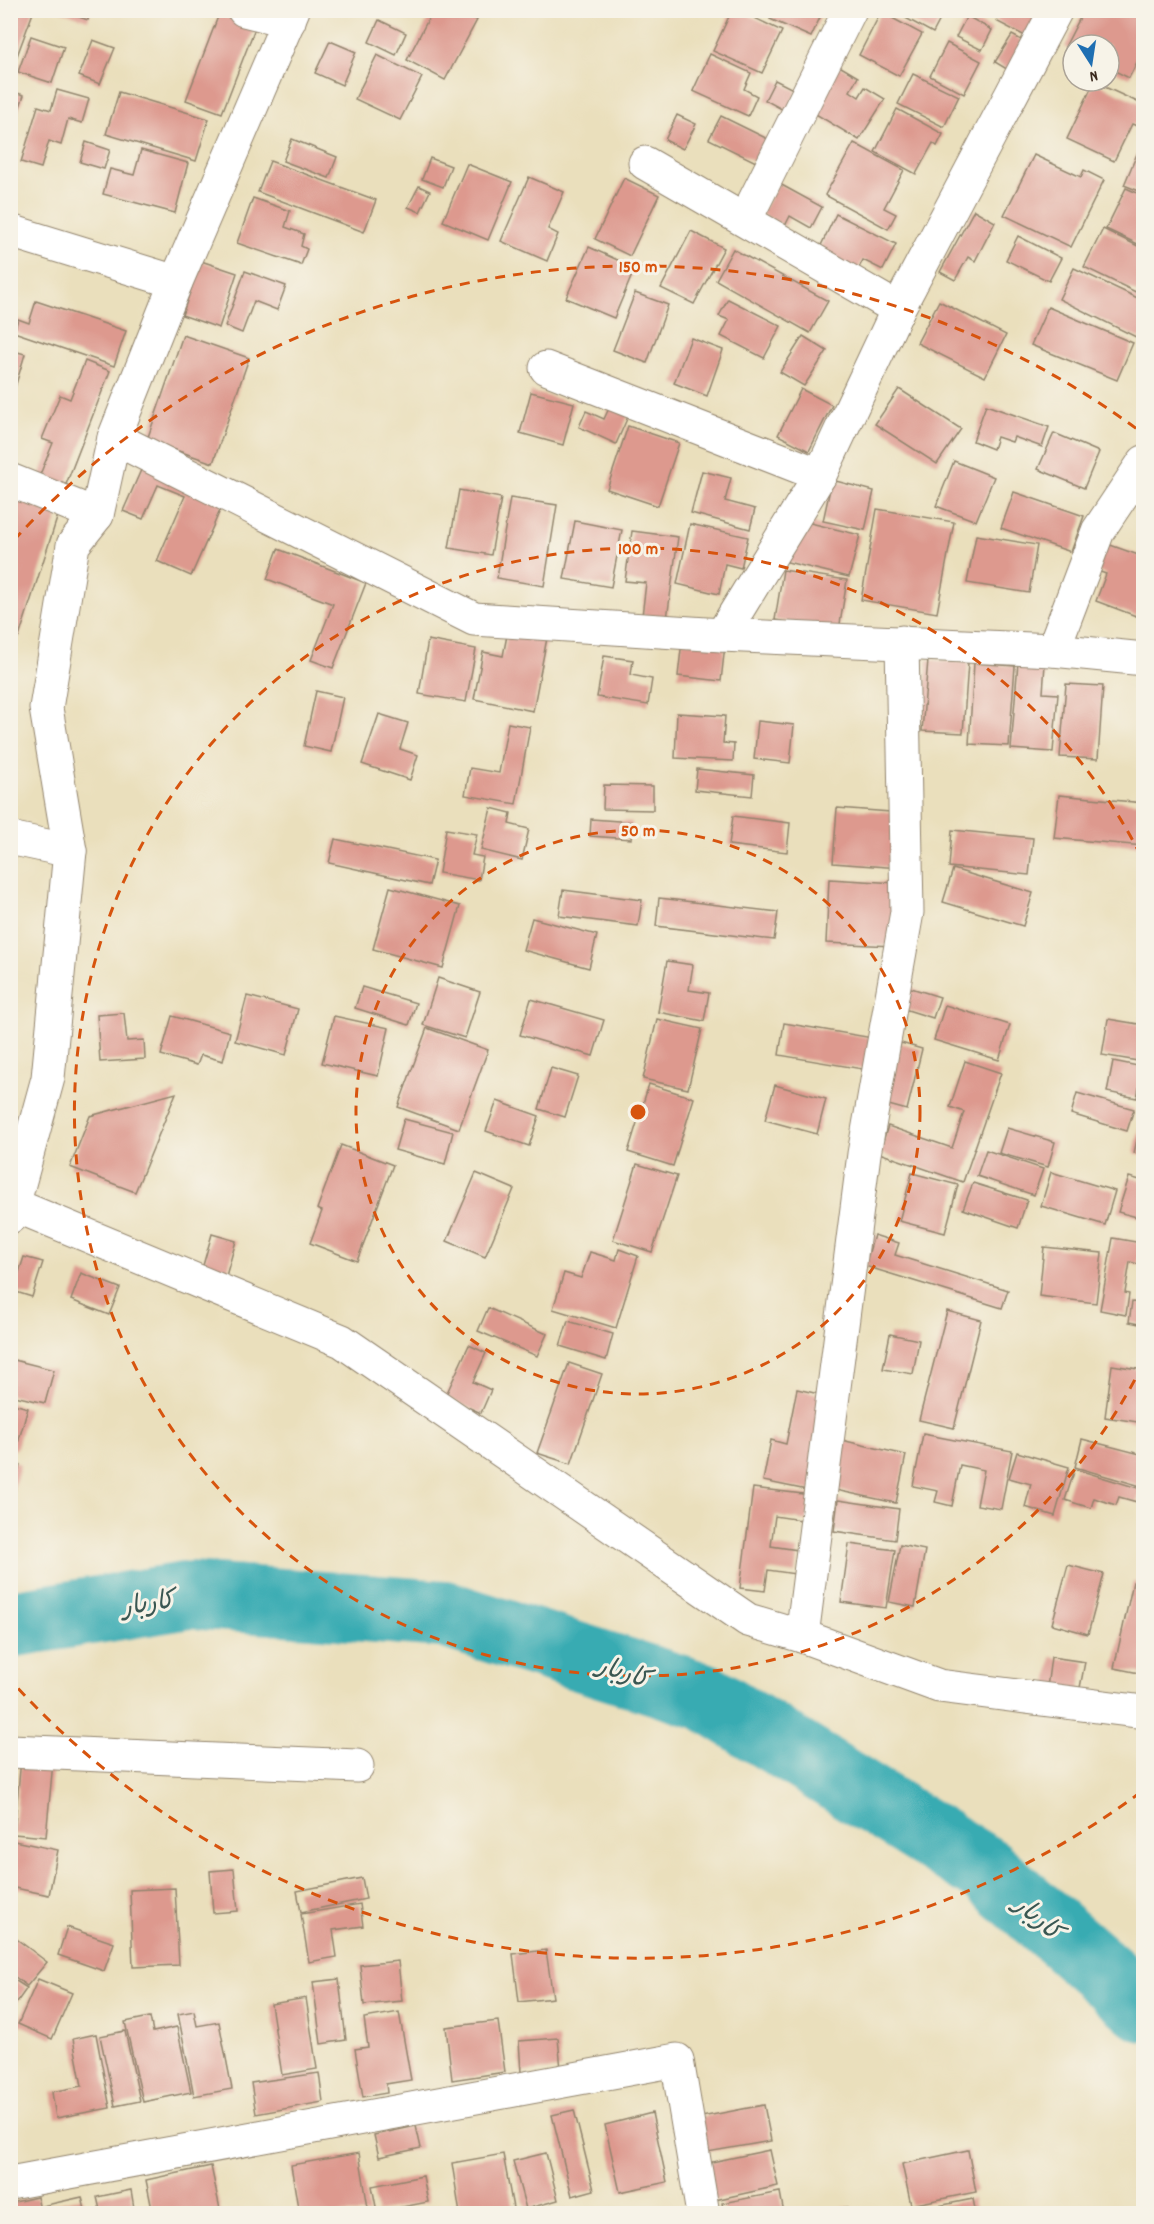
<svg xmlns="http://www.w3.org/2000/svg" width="1154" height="2224" viewBox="0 0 1154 2224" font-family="Dekko,'Playpen Sans Arabic',sans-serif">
<rect width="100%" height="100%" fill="#f7f3e8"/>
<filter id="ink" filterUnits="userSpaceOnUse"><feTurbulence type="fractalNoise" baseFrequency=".0167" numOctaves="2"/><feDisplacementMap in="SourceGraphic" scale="12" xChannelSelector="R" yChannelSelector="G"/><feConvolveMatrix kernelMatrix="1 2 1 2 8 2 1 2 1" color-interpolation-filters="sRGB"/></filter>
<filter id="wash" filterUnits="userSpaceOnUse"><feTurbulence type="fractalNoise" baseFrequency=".008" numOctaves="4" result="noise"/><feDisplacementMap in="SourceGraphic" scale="24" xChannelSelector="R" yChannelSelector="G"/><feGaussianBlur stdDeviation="1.35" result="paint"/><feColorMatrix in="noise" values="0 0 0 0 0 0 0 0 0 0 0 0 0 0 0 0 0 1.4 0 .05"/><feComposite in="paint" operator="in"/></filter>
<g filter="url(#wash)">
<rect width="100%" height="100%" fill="#eadfbc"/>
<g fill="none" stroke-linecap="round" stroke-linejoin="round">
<path stroke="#39abb2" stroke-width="68" d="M10 1624 190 1595 444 1614 706 1697 987 1871 1144 2008"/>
</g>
<g id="blocks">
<g fill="#dd998e">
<path d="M10 10H34L11 72H10Z"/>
<path d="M58 10H91L88 20Z"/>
<path d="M433 10H473L470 17 477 20 445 80 407 60Z"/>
<path d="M732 10H738L782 31 762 73 713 51Z"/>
<path d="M774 10H817L822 13 811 37 770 19Z"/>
<path d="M891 10H945L933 33Z"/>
<path d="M1002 10H1033L1039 14 1027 37 996 21Z"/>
<path d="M1084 10H1127L1144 19V48L1129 78 1109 68V45H1073V51L1065 47Z"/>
<path d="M881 12 922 34 899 76 859 55Z"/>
<path d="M219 14 255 28 222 113 186 100Z"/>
<path d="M967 16 992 30 982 50 956 37Z"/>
<path d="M379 20 406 33 396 55 369 42Z"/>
<path d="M1012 35 1031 45 1015 74 995 62Z"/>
<path d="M31 36 64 47 52 83 18 72Z"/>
<path d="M93 40 115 48 100 84 79 76Z"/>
<path d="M330 41 356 52 342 85 315 73Z"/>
<path d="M947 43 981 61 964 94 930 76Z"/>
<path d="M710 54 751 73 744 89 757 96 748 116 693 91Z"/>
<path d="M377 55 422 77 400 120 355 99Z"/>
<path d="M836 64 858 77 850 91 859 97 865 87 885 99 859 140 809 110Z"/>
<path d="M913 74 959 96 944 127 898 104Z"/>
<path d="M775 80 797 91 787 112 765 100Z"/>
<path d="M1094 82 1144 105V112L1137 126 1132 124 1114 161 1067 139Z"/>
<path d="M57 90 89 99 82 123 68 119 61 145 49 141 41 168 21 162 38 106 51 110Z"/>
<path d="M10 91 24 95 11 132H10Z"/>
<path d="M119 92 209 119 196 161 106 134Z"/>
<path d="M897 109 943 134 937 146 933 143 916 174 875 152Z"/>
<path d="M677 115 696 124 683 149 665 140Z"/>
<path d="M721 116 776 143 764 166 709 139Z"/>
<path d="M292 139 337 157 329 178 283 161Z"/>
<path d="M86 142 110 150 104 169 80 162Z"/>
<path d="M1142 142 1144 143V193L1124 185Z"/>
<path d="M854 143 904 170 884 208 896 214 888 229 825 195Z"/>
<path d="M141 150 188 163 175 213 103 194 110 169 134 175Z"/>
<path d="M1034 155 1081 177 1084 170 1104 180 1071 247 1004 215Z"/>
<path d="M430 158 451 166 443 187 422 179Z"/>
<path d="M270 161 376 200 364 232 258 192Z"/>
<path d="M467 164 512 182 488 240 443 221Z"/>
<path d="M529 177 564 192 548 229 558 234 547 261 501 241Z"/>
<path d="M624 178 659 195 630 256 595 239Z"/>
<path d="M778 183 822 207 811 228 790 216 785 226 761 214Z"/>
<path d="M419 186 430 191 420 212 408 207Z"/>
<path d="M1126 188 1144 196V247L1106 229Z"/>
<path d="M253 198 290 211 285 227 304 234 301 246 307 249 301 265 237 243Z"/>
<path d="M974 210 995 222 975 261 968 257 955 280 940 272Z"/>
<path d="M836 214 896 244 883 270 863 260 855 275 816 256Z"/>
<path d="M1103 229 1144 249V296L1084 267Z"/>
<path d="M691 231 724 248 694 304 661 288Z"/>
<path d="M1018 236 1061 258 1049 281 1006 260Z"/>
<path d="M589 247 635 268 614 318 566 298Z"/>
<path d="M733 249 828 301 810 333 716 280Z"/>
<path d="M201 261 237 273 219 328 182 315Z"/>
<path d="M1074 268 1144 301V332L1140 339 1059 299Z"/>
<path d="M245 271 286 286 277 310 254 301 242 333 225 326Z"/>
<path d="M635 293 668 305 647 363 613 350Z"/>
<path d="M728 299 781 326 764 358 721 336 729 320 719 316Z"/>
<path d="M36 301 126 331 114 366 14 332 18 319 29 323Z"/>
<path d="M939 301 1006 335 985 377 917 343Z"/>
<path d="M1048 307 1133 343 1117 380 1031 345Z"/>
<path d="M183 335 249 358 213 463 147 440Z"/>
<path d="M803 336 827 351 804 386 780 372Z"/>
<path d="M691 338 723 350 707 396 674 383Z"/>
<path d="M10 350 25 354 11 401H10Z"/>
<path d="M85 361 110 371 65 487 39 477 53 443 42 439 60 395 70 399Z"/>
<path d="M801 389 832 405 809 451 778 435Z"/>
<path d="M899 389 961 429 937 464 875 424Z"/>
<path d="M531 392 574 403 563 445 520 433Z"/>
<path d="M611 404 630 412 616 444 579 427 586 411 604 419Z"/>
<path d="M986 405 1049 427 1042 447 1014 437 1012 442 997 437 993 449 973 441Z"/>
<path d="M628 426 679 443 658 506 607 489Z"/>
<path d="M1054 433 1099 452 1084 488 1038 469Z"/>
<path d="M145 461 226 497 191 576 157 561 185 496 158 485 143 519 123 511Z"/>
<path d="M954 461 994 477 976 521 936 506Z"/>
<path d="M702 471 731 478 725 501 755 509 750 529 691 513Z"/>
<path d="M832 480 874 491 865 530 823 521Z"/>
<path d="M459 490 501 498 491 555 449 548Z"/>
<path d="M1014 492 1084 516 1071 552 1001 528Z"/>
<path d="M10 497 59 512 19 637 10 634Z"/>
<path d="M510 498 557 505 544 586 497 578Z"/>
<path d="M877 509 954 522 937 613 861 600Z"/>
<path d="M798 520 860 535 849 577 787 562Z"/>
<path d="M575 521 622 530 611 587 564 579Z"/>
<path d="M690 524 748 537 741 568 725 564 719 594 677 584Z"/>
<path d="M632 531 678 537 667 619 642 616 646 583 625 581Z"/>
<path d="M976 535 1037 545 1029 593 967 583Z"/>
<path d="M1099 541 1144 557V597L1136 616 1096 601 1106 574 1089 568Z"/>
<path d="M278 549 366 583 333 668 311 660 333 604 267 579Z"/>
<path d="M783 570 847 580 839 630 775 620Z"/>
<path d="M508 630 547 638 533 711 474 699 483 652 503 656Z"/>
<path d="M428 640 476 649 466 702 419 694Z"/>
<path d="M682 641 725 645 721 681 678 676Z"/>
<path d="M604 656 633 660 631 675 652 679 648 705 597 697Z"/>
<path d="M928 660 968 663 963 733 922 731Z"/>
<path d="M1018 662 1045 664 1043 693 1058 694 1053 752 1011 749Z"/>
<path d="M974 663 1015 666 1009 746 969 744Z"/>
<path d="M1066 684 1103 686 1098 759 1060 757Z"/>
<path d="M316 691 343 697 331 752 304 746Z"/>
<path d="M677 713 725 716 723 743 734 744 733 761 675 758Z"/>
<path d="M379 714 408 723 400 749 418 755 410 780 362 764Z"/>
<path d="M758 721 794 725 790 763 754 759Z"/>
<path d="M508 723 530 727 516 804 465 795 470 768 499 773Z"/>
<path d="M697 769 754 775 752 796 695 790Z"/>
<path d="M604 785 653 786V810L603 809Z"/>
<path d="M1059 795 1144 803V846L1054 838Z"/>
<path d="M491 808 511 813 509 824 529 829 522 860 481 850Z"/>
<path d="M837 808 904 813 900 868 833 863Z"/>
<path d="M733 816 790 823 787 852 729 845Z"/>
<path d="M591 819 632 822 631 839 590 836Z"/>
<path d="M446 829 477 834 472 855 483 857 479 880 439 873Z"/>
<path d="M952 830 1033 838 1029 875 949 867Z"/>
<path d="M335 839 435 860 429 885 329 863Z"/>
<path d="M953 869 1033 893 1023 926 943 902Z"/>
<path d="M829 879 897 883 893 946 826 943Z"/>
<path d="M390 887 460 906 443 968 373 949Z"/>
<path d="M563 890 642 900 638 926 559 916Z"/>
<path d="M659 898 778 912 774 940 656 926Z"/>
<path d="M532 918 597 935 589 968 523 950Z"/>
<path d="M667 961 693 965 689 990 709 993 704 1021 658 1012Z"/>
<path d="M438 978 480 992 465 1038 423 1025Z"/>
<path d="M362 987 416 1003 409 1025 355 1008Z"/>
<path d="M908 987 940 997 933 1018 901 1008Z"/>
<path d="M247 996 298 1009 286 1055 235 1041Z"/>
<path d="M531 999 604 1020 593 1056 520 1035Z"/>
<path d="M945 1005 1010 1025 999 1060 934 1040Z"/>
<path d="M124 1013 127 1041 144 1040 145 1059 100 1062 97 1015Z"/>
<path d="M172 1016 230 1032 223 1061 201 1055 197 1065 161 1055Z"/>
<path d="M334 1016 389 1028 378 1076 322 1063Z"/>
<path d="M657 1019 702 1029 688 1089 643 1079Z"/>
<path d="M1108 1019 1144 1025V1062L1102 1055Z"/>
<path d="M784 1023 873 1038 868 1070 779 1055Z"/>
<path d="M427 1028 488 1050 459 1129 398 1107Z"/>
<path d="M901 1043 922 1049 907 1110 885 1104Z"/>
<path d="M965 1061 1001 1073 963 1182 879 1153 888 1126 952 1148 964 1112 950 1107Z"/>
<path d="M1113 1061 1143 1067 1137 1098 1107 1092Z"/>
<path d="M551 1068 578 1076 565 1117 539 1109Z"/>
<path d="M649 1084 694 1098 673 1166 628 1152Z"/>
<path d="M775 1085 826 1099 817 1134 765 1120Z"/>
<path d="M176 1093 135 1192 70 1167 90 1116Z"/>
<path d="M1077 1093 1134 1109 1127 1131 1071 1114Z"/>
<path d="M497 1101 539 1116 529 1146 486 1131Z"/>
<path d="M1143 1114H1144V1156L1134 1153Z"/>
<path d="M404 1119 453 1132 445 1164 395 1150Z"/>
<path d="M1007 1128 1055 1142 1048 1167 999 1153Z"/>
<path d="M341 1145 393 1165 357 1261 310 1243 322 1211 317 1209Z"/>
<path d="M986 1150 1043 1169 1034 1195 977 1176Z"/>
<path d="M637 1164 677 1176 652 1252 613 1240Z"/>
<path d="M1051 1172 1115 1191 1105 1225 1041 1206Z"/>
<path d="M476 1173 514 1189 485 1257 447 1241Z"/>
<path d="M912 1173 958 1185 945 1233 899 1221Z"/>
<path d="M1129 1177 1144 1181V1219L1118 1212Z"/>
<path d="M973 1183 1027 1200 1018 1228 963 1209Z"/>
<path d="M212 1234 236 1241 224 1283 200 1276Z"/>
<path d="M874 1235 899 1243 895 1255 1008 1290 1002 1308 865 1266Z"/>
<path d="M1113 1238 1142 1243 1138 1264 1130 1262 1125 1293 1129 1294 1126 1315 1100 1310Z"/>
<path d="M1044 1247 1102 1253 1096 1303 1039 1296Z"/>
<path d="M619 1249 638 1256 616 1328 553 1309 564 1273 581 1278 590 1252 616 1260Z"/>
<path d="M24 1257 43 1262 32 1297 13 1291Z"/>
<path d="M81 1273 120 1288 109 1315 71 1300Z"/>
<path d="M1132 1302 1144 1304V1325L1129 1322Z"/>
<path d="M488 1308 547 1334 537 1356 478 1331Z"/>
<path d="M947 1311 981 1320 954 1428 919 1420Z"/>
<path d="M568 1321 613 1334 606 1360 560 1346Z"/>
<path d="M890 1334 919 1340 913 1374 883 1369Z"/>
<path d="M469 1345 486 1353 473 1382 491 1390 481 1413 445 1397Z"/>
<path d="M10 1359 54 1370 45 1403 10 1395Z"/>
<path d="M569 1363 602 1374 571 1464 537 1453Z"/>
<path d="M1112 1365 1144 1370V1423L1105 1417Z"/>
<path d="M797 1389 832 1397 812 1491 763 1481 771 1440 786 1444Z"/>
<path d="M10 1403 28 1408 16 1450 10 1448Z"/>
<path d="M923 1434 1012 1451 1001 1509 977 1505 984 1470 960 1465 952 1506 935 1502 938 1491 913 1486Z"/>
<path d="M837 1439 906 1455 896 1503 826 1488Z"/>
<path d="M1082 1439 1144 1455V1487L1075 1467Z"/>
<path d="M1017 1452 1069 1467 1055 1516 1025 1507 1031 1484 1009 1478Z"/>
<path d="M10 1461 20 1464 11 1498H10Z"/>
<path d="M1075 1469 1141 1489 1137 1502 1119 1497 1116 1505 1094 1498 1091 1508 1065 1500Z"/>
<path d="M753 1488 811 1495 807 1521 775 1516 771 1546 798 1550 795 1574 768 1570 765 1591 740 1588Z"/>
<path d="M838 1500 899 1509 895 1540 834 1531Z"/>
<path d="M849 1544 895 1550 886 1608 841 1602Z"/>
<path d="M900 1545 925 1550 915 1607 889 1602Z"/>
<path d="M1068 1565 1104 1574 1088 1634 1052 1624Z"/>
<path d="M1133 1582 1144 1584V1674L1114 1668Z"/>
<path d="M1051 1657 1085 1662 1079 1693 1047 1688Z"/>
<path d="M21 1759 53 1762 46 1837 14 1834Z"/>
<path d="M14 1841 58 1850 49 1895 10 1887V1858Z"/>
<path d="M234 1869 238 1911 213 1913 210 1871Z"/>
<path d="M362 1878 366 1899 301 1912 297 1891Z"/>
<path d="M175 1888 179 1965 133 1967 130 1890Z"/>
<path d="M360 1904 363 1926 333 1930 337 1957 309 1962 301 1914Z"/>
<path d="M67 1927 114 1943 104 1971 58 1955Z"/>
<path d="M10 1934 47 1962 27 1986 10 1973Z"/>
<path d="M546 1950 553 1998 519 2002 513 1954Z"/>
<path d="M398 1961 402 2001 364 2005 360 1965Z"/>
<path d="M10 1977 27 1988 10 2012Z"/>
<path d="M38 1979 72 1993 52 2039 18 2024Z"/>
<path d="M339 1979 346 2040 321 2044 313 1982Z"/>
<path d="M306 1998 317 2069 282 2075 271 2004Z"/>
<path d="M194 2011 197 2026 219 2022 232 2089 194 2096 178 2014Z"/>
<path d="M399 2012 411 2080 386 2084 387 2093 363 2097 355 2049 368 2047 364 2018Z"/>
<path d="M150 2017 153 2032 177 2027 191 2092 143 2102 125 2022Z"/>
<path d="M498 2021 505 2072 452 2080 446 2027Z"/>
<path d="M125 2031 140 2101 115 2106 100 2036Z"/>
<path d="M96 2034 110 2108 56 2118 52 2092 82 2086 73 2039Z"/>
<path d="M558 2038 561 2069 521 2072 519 2041Z"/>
<path d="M319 2073 323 2102 256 2114 251 2083Z"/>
<path d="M764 2105 771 2141 702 2153 696 2118Z"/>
<path d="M574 2110 594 2190 572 2196 552 2115Z"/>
<path d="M652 2113 667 2182 620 2192 605 2125Z"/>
<path d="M416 2126 421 2148 379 2157 374 2135Z"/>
<path d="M770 2150 778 2186 715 2200 707 2163Z"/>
<path d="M968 2150 976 2192 911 2205 902 2164Z"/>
<path d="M359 2153 369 2214H299L291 2165Z"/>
<path d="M546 2153 558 2200 526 2209 513 2161Z"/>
<path d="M503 2154 513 2208 482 2214H460L452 2163Z"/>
<path d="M211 2166 221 2214H153L146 2180Z"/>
<path d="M423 2176 428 2202 377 2212 372 2186Z"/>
<path d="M131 2190 135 2214H101L97 2197Z"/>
<path d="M780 2192 784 2214H724L722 2203Z"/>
<path d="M37 2197 41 2214H10V2203Z"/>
<path d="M82 2197 86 2214H44L42 2206Z"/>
<path d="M973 2199 976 2214H908V2212Z"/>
<path d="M848 2207 849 2214H810V2212Z"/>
</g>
</g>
</g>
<g filter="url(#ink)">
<use href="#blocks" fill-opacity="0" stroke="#92846d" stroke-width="1.5"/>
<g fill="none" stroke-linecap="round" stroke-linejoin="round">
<defs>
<g id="minor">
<path d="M244 10 289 21"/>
<path d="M645 163 898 309"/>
<path d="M745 220 850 10"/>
<path d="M10 231 176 282"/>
<path d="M546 368 820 475"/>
<path d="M114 438 474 619 722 635 1053 650 1144 659"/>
<path d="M10 480 97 515"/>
<path d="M722 635 820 475 898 309 1056 10"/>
<path d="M1053 650 1098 531 1144 462"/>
<path d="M10 838 70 851"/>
<path d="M14 1205 342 1341 748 1620 802 1636 939 1686 1144 1712"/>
<path d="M10 1217 48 1078 70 851 46 708 73 545 97 515 114 438 176 282 293 10"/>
<path d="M802 1636 864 1154 907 912 902 642"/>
<path d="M10 1751 357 1766"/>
<path d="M10 2183 677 2060 703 2214"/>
</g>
</defs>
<use href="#minor" stroke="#92846d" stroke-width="35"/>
<use href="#minor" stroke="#fff" stroke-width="33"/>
</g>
</g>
<g fill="none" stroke="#d7540e" stroke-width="3" stroke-dasharray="10 8">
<circle cx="638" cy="1112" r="282"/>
<path d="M1143 1364A564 564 0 1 1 1143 860"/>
<path d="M1141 1792A846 846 0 0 1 14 1684M14 540A846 846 0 0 1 1141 432"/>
</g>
<g text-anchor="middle" stroke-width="6" stroke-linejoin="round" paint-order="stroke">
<g font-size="26" font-style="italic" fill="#3a5752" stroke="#f7f3e8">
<text transform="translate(148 1602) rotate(-9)" y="9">کاربار</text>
<text transform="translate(624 1671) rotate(18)" y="9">کاربار</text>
<text transform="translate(1039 1917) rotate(41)" y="9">کاربار</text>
</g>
</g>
<circle cx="638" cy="1112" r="9" fill="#d7540e" stroke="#f7f3e8" stroke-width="3"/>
<g font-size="18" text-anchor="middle" font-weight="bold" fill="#d7540e" stroke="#f7f3e8" stroke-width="6" stroke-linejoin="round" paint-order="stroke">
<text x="638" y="272">150 m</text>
<text x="638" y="554">100 m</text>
<text x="638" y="836">50 m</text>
</g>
<rect width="1154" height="2224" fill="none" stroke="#f7f3e8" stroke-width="36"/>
<g transform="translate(1091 63) rotate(168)"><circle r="28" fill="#f7f3e8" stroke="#aca397" stroke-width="1.5"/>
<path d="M0-4.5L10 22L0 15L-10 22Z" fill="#1f6fb2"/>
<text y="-9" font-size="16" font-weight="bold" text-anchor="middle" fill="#3b2a1e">N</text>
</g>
</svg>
